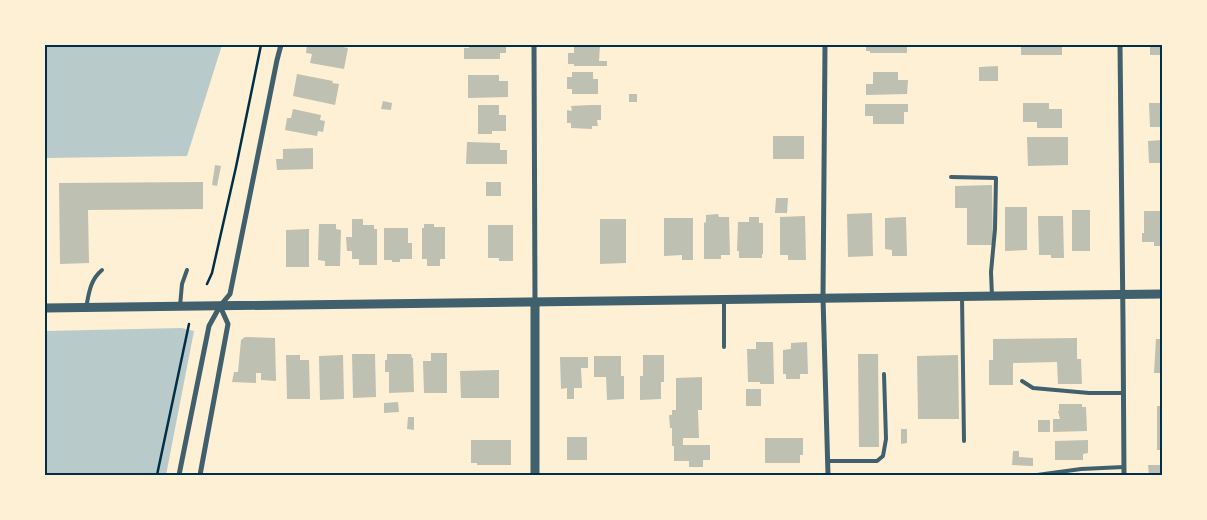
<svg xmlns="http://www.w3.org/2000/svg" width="1207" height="520" viewBox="0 0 1207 520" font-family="'Space Grotesk',sans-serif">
<rect width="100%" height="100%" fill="#fdf0d5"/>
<g fill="#b9caca">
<path d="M45 45H222L187 156 45 158Z"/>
<path d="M182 328 194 331 166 475H45V331Z"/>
</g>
<g fill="#bec0b2">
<path d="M307 45H343V47L348 48 344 69 310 63 312 54 306 53Z"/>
<path d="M469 45H506V53H500V59H464V48H469Z"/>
<path d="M574 45H600L599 61H607V66H574V64H568V53H574Z"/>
<path d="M866 45H907V53H870V51H866Z"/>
<rect x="1021" y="45" width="41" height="10"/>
<rect x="1150" y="45" width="12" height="10"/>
<path d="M998 66V81H979V67Z"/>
<path d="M572 72H593V79H598V94H572V89H567V77H572Z"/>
<path d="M873 72H898V80H908L907 94 866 95V84H873Z"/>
<path d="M297 74 333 81 332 83 339 84 335 105 293 96Z"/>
<path d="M468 75H499V81H508V97L468 98Z"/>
<rect x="629" y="94" width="8" height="8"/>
<path d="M383 101 392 103 391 110 381 109Z"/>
<path d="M1023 103H1049V109H1062V128H1037V122H1023Z"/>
<path d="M1149 103H1162V127H1150Z"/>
<path d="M865 104H908V112H904V124H873V116H865Z"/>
<path d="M478 105H499V115H506V131H492V134H478Z"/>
<path d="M590 105H601V120H597L598 126H592V129L571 128V123H567V110L572 111 571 106Z"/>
<path d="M293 109 321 115 320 120 325 121 323 132 318 131 317 136 285 130 287 118H291Z"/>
<rect x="773" y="136" width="31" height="23"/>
<path d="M1027 137H1068V165L1028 166Z"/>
<path d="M1162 140V163H1149L1148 141Z"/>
<path d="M467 142 500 143V150H507V164H466Z"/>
<path d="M313 148V169L277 170 276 159H283V149Z"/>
<path d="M215 165 221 166 217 186 212 185Z"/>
<path d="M203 182V209L88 210 89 263 60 264 59 183Z"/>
<rect x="486" y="182" width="15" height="14"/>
<path d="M992 185 993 245H967V208H955V186Z"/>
<path d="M776 198H788L787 213H775Z"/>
<path d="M1005 207H1027V250L1005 251Z"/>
<rect x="1072" y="210" width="18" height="41"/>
<path d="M1144 211H1162V246H1154V242H1142V233H1144Z"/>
<path d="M872 213 873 256 848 257 847 214Z"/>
<path d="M718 214 719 217H729L730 255H721V259H704V223L706 222V215Z"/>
<path d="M805 216 806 260H788V255H780V217Z"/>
<path d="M1038 216H1063L1064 258H1051V255H1039Z"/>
<path d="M749 217H759V223H763V254H762V258H739V251H737L738 222H749Z"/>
<path d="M906 217 907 256H892V250L885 249V218Z"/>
<path d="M664 218H693V260H682V255L664 256Z"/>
<path d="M352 219H363V225H374V229H377V265H359V259H352V251H347L346 237H352Z"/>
<path d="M600 219H626V263L600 264Z"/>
<path d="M319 224H336V229L341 230 340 266H325V261L318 260Z"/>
<path d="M424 224H434V227H445V259H440V266H427V259H422V228H424Z"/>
<path d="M488 225H513V261H499V258H488Z"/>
<path d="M384 228H408V243H412V259H400V262H392V260H384Z"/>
<path d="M309 229V267H286V230Z"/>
<path d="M245 337 275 338 276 381 261 380V373H256V383L232 382 234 372H238L241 340Z"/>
<path d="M1077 338V359H1081L1082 384H1058L1057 362 1013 363V385H989V360H993V339Z"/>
<path d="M1156 339H1162V373H1154Z"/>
<path d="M756 342H773L774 384H760V382H748L747 349H756Z"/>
<path d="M807 342 808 374H800V379H786V374H783V350L791 349V343Z"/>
<path d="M431 353H447V393H424L423 361H431Z"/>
<path d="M352 354H375L376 397 353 398Z"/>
<path d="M387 354H411L412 358H413L414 392 389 393V372H385V360H387Z"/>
<path d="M858 354H878L879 447H859Z"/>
<path d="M286 355H300V360H309L310 399H287Z"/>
<path d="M343 355 344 399 320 400 319 356Z"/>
<path d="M643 355H664V382H661V399L640 400V376H643Z"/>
<path d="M958 355 959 419H918L917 356Z"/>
<path d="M594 356H621V376H624V399L607 400 606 377H594Z"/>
<path d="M560 357H588V368H581L582 388H574V399H567V388L561 389Z"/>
<path d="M499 370V398H461L460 371Z"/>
<path d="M702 377V410H698L699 438H683V445H710V460H703V467H689V461H674V446H672V428H670L669 415H672V410H676V378Z"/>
<rect x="746" y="389" width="15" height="17"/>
<path d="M398 402 399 412 384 413V403Z"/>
<path d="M1059 404H1082V407H1086L1087 431 1053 432V419H1060L1058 411H1059Z"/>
<rect x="1157" y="406" width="5" height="44"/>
<path d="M408 417H414V430L407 429Z"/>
<rect x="1038" y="420" width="12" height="12"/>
<path d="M901 429H907V443L901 444Z"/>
<rect x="567" y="437" width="20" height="23"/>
<path d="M765 438H803V455H800V463H765Z"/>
<path d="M471 440H511V465H477V463H471Z"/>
<path d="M1088 440V453L1083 454V460H1055V441Z"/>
<path d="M1013 451H1019V457L1033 458V466L1012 465Z"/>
<path d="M1148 465H1162V475H1149Z"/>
</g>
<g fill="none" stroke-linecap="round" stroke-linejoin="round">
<g stroke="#003049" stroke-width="2.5">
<path d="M207 284 212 273 236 167 261 45"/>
<path d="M157 475 189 324"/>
</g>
<g stroke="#3f606c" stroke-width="4">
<path d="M951 177 996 178 995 229 991 272 992 296"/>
<path d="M962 296 964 441"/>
<path d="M724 300V347"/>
<path d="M180 306 182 284 187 270"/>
<path d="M86 308C89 293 90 280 102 270"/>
<path d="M1022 381 1033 388 1089 393H1123"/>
<path d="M828 461H877L883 456 886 439 884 374"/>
<path d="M1037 475 1081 469 1124 467"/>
</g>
<g stroke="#3f606c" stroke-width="5">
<path d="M534 45 535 302"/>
<path d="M825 45 823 298 828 475"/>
<path d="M1120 45 1123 322 1124 475"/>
<path d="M179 475 209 326 220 306 230 294 277 60 281 45"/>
<path d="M200 475 228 324 220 306"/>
</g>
<g stroke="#3f606c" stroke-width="9">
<path d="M45 308 1162 294"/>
<path d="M535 475V302"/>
</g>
</g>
<rect width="1207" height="520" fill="none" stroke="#fdf0d5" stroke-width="92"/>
<rect x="46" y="46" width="1115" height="428" fill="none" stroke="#003049" stroke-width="2"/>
</svg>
